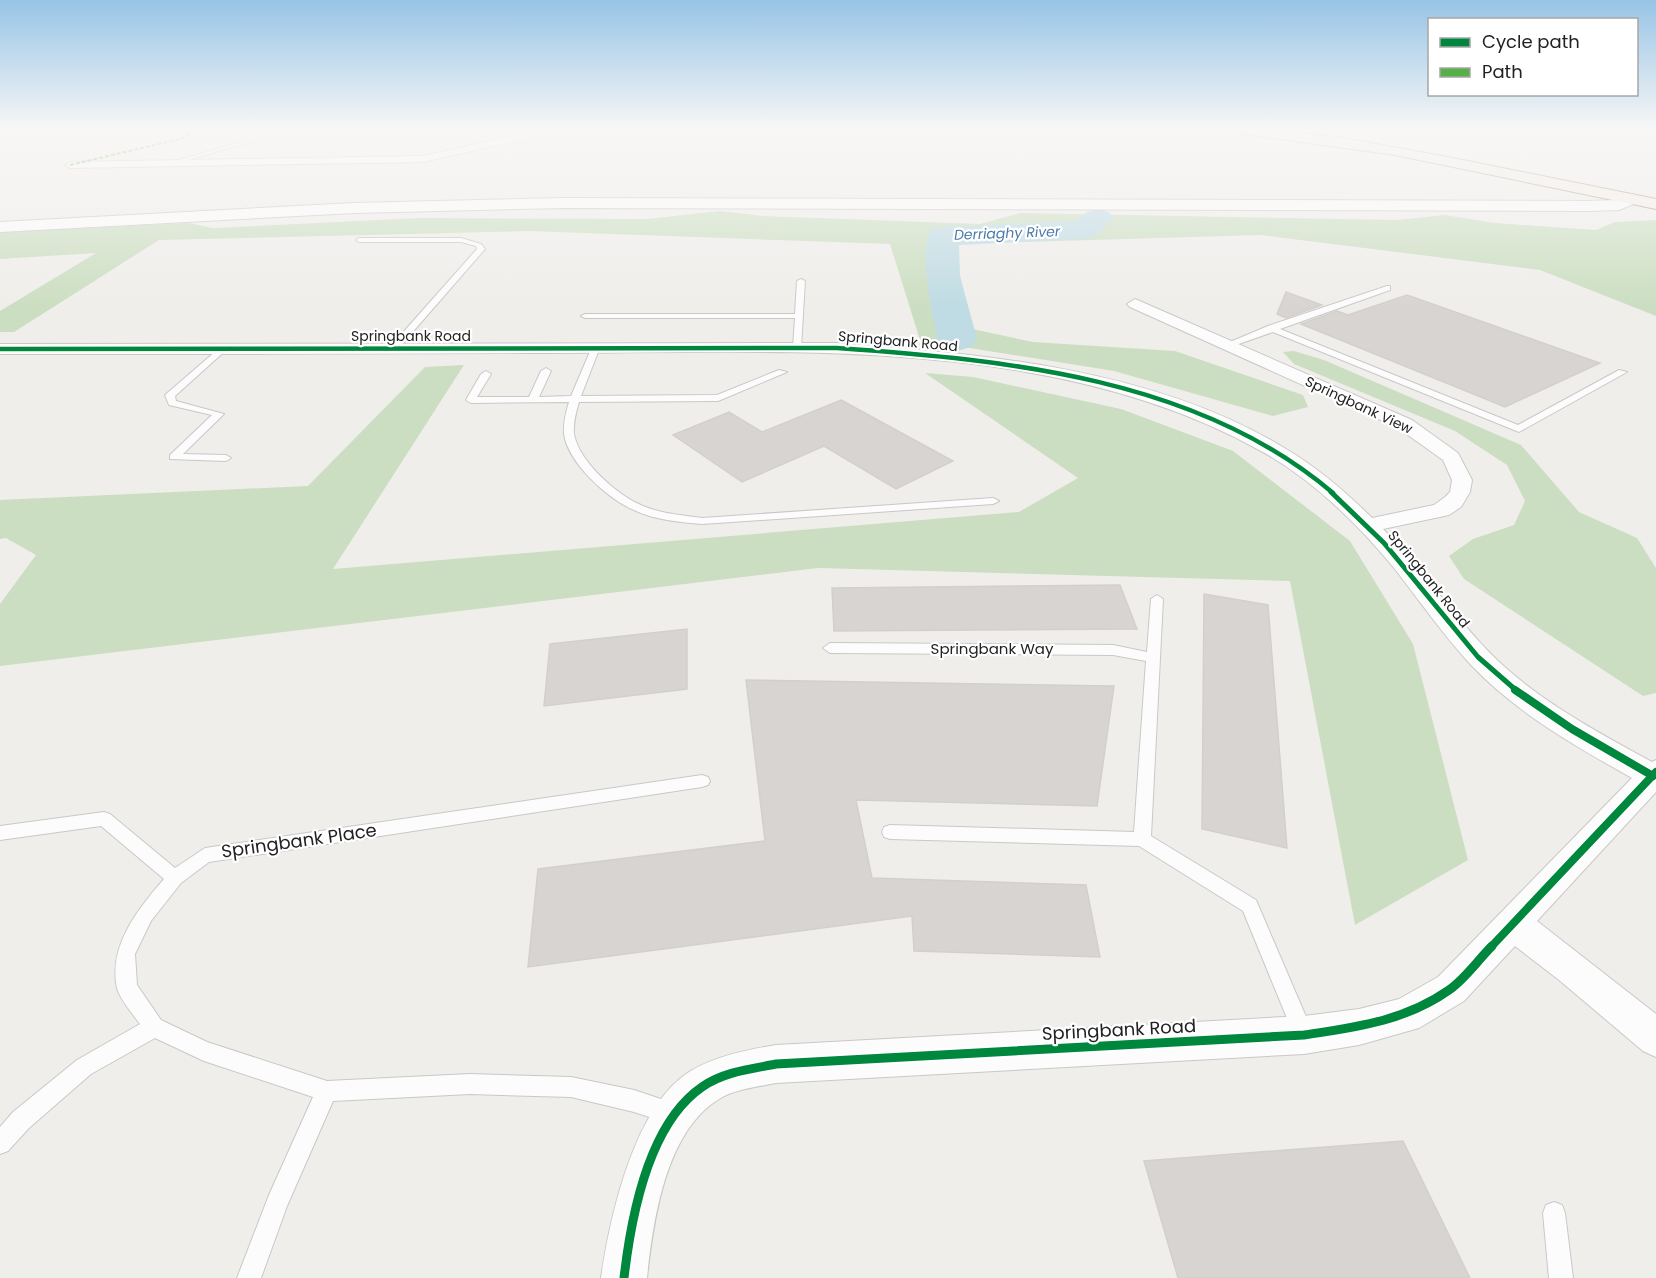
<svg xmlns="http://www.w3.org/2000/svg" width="1656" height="1278" viewBox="0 0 1656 1278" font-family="Poppins,sans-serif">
<rect width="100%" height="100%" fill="#f0eeeb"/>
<g fill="#cbdec1">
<path d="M720 211 763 216 980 224 1020 213 1397 220 1445 215 1495 223 1596 230 1615 222 1656 220V316L1540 270 1261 235 953 244 972 329 1033 342 1175 351 1303 395 1308 407 1273 416 1114 371 920 340 890 244 530 231 159 240 14 332H0V311L96 253 0 259V232L189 223 213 228 420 218 646 219Z"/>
<path d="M1294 351 1324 360 1521 445 1579 512 1637 538 1656 568V693L1643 696 1464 579 1449 556 1473 539 1514 525 1525 501 1507 465 1455 431 1294 364 1283 352Z"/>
<path d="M464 365 333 569 1019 512 1078 478 925 373 973 377 1121 409 1233 451 1350 541 1413 644 1468 860 1355 925 1290 581 818 568 0 666V604L36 555 6 538 0 539V500L308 486 425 367Z"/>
</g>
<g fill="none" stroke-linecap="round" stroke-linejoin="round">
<path fill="#bfdbe3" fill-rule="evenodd" d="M1098 209 1109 212 1113 218 1094 237 1083 239 959 245 960 276 977 339 971 347 957 351 943 347 937 339C933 313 917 251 932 229L943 227 1075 221 1087 212Z"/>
</g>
<g fill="#d7d4d2" stroke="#d3d0cc" stroke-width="1.5">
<path d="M1286 292 1322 305 1286 318 1277 314Z"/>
<path d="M1407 295 1600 363 1505 407 1301 324 1337 311 1348 315Z"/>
<path d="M841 400 953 461 896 489 824 446 742 482 673 435 729 412 762 432Z"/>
<path d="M1120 585 1137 629 834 631 832 588Z"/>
<path d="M1204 594 1268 605 1287 848 1202 829Z"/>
<path d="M687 629V689L544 706 550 644Z"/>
<path d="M746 680 1114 686 1097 806 856 800 872 878 1086 885 1100 957 914 951 912 916 528 967 538 869 765 841Z"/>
<path d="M1403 1141 1470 1278H1178L1144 1161Z"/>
</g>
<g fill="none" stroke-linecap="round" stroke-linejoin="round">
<defs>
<g id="service">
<path d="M288 129H297L170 165 165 164Z"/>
<path d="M776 129 845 132 849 129 854 130 846 136Z"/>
<path d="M461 238 481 244 485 249 397 350H391V346L477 249 476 246 461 242H359L356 240 359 238Z"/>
<path d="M801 279 805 281 801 347 797 350 793 347 795 318H585L581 316 585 314H795L797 281Z"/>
<path d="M1387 286H1390V290L1280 329 1518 425 1619 370 1627 372 1519 432 1273 332 1230 347 1223 345 1268 326Z"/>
<path d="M596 344 600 347 581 396 717 395 779 370 787 372 718 401 579 402C576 412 573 423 574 434 579 462 618 496 643 506 662 514 682 515 702 518L993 498 999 501 993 504 702 524C679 522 655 520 634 510 608 499 568 463 564 434 563 423 566 412 569 402L471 403 466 400 481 374 486 371 491 374 477 397H529L541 371 546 368 551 371 539 397 571 396 592 347Z"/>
<path d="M223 345 227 348 226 350 175 396 176 401 224 414 183 454 226 455 231 458 226 461 170 459V455L212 415 169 405 165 395Z"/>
<path d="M1157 595 1163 599 1151 836 1256 900 1313 1033 1310 1040 1303 1043 1296 1040 1243 911 1139 846 890 839 884 837 882 832 884 827 890 825 1134 832 1146 661 1113 655 830 653 823 648 830 643 1113 645 1147 652 1151 599Z"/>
<path d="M702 775 708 777 710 781 708 785 702 787 209 862 181 883 151 921 135 954 137 985 161 1020 207 1042 327 1081 470 1074 571 1077 634 1090 679 1105 682 1113 679 1121 671 1124 634 1112 571 1097 470 1094 333 1101 287 1206 261 1278H237L269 1195 313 1097 204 1061 155 1038 91 1074 29 1128 8 1151 0 1154V1127L13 1112 77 1060 140 1024C133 1014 120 1000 117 988 108 946 138 909 164 879L101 826 0 840V826L104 812 110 814 175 868 205 848Z"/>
<path d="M1554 1202 1562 1205 1565 1213 1573 1278H1549L1543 1213 1546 1205Z"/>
</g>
<g id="minor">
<path d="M544 129H568L423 162 70 168 65 165 70 162 423 156Z"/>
<path d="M1135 299 1412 420 1458 453 1472 480 1470 492 1461 507 1449 515 1383 529C1420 567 1450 611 1487 650 1533 698 1594 730 1652 762L1656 760V792L1537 921 1656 1014V1057L1643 1051 1559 980 1515 946 1464 1001 1419 1028 1359 1045 1304 1054 776 1083C757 1087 735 1089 719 1099 665 1132 653 1222 647 1278H601C610 1217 634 1107 689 1072 715 1056 747 1050 776 1045L1304 1016 1359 1009 1399 999 1438 977 1632 778C1575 746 1517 713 1472 666 1443 635 1420 601 1394 568 1357 523 1312 479 1261 451 1051 333 776 353 544 353 363 354 181 354 0 354V344L837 343C986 354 1156 369 1286 449 1318 468 1346 492 1372 518L1434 505 1445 497 1450 492 1452 480 1443 460 1398 428 1130 307 1127 304Z"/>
</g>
<path id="tertiary" d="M1633 194 1641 199 1638 202 1619 210 1589 211 563 208 354 213 0 232V222L354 203 563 198 1589 201 1617 200Z"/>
<path id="primary" d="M1230 129H1272L1343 138 1448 157 1656 199V209L1395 155 1236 133Z"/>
</defs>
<use href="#service" stroke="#c9c8c7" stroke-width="2"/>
<use href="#minor" stroke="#c9c8c7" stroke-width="2"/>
<use href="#tertiary" stroke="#c9c8c7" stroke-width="2"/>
<use href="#primary" stroke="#a79c86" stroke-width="2"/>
<use href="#service" fill="#fdfcfc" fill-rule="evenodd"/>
<use href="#minor" fill="#fdfcfc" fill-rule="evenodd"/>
<use href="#tertiary" fill="#fdfcfc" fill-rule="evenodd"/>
<use href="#primary" fill="#f3ede7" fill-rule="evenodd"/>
<path stroke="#55b145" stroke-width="2" stroke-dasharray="4 2" stroke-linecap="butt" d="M70 165 180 139 191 133 189 129"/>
<defs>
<path id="cycleway-far3" d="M0 349 837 348C1007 360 1198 378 1333 493"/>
<path id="cycleway-far2" d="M1331 492 1384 543 1478 657 1517 691"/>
<g id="cycleway-far1">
<path d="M1515 690 1572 729 1653 776"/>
<path d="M1490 948 1656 772"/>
</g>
<path id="cycleway" d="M624 1278C631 1217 648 1124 702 1087 723 1072 751 1069 776 1064L1304 1035C1357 1027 1405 1021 1449 990 1465 979 1478 960 1492 946"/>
</defs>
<use href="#cycleway-far3" stroke="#fff" stroke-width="8"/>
<use href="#cycleway-far2" stroke="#fff" stroke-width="9"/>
<use href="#cycleway-far1" stroke="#fff" stroke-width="11"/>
<use href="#cycleway" stroke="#fff" stroke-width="13"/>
<use href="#cycleway-far3" stroke="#00873e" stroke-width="4.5"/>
<use href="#cycleway-far2" stroke="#00873e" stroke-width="5"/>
<use href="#cycleway-far1" stroke="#00873e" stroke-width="8"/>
<use href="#cycleway" stroke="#00873e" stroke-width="9"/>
</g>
<linearGradient id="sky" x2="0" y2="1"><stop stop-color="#97c4e6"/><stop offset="0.42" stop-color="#f8f7f6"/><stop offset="1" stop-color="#f8f7f6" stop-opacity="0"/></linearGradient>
<rect width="1656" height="308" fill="url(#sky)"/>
<g text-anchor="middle" stroke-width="4.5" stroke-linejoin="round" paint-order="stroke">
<g font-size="14" font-style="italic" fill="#4a7aab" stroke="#fff">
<text transform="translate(1007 233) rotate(-2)" y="5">Derriaghy River</text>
</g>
<g font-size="14" fill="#222" stroke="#fff">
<text x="411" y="341">Springbank Road</text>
<text transform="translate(898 341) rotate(5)" y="5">Springbank Road</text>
<text transform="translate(1359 405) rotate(25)" y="5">Springbank View</text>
<text transform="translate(1429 579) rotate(51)" y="5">Springbank Road</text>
</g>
<g font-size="15" fill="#222" stroke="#fff">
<text x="992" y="654">Springbank Way</text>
</g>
<g font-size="18" fill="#222" stroke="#fff">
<text transform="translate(299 841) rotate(-8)" y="6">Springbank Place</text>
<text transform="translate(1119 1030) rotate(-3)" y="6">Springbank Road</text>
</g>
</g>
<rect x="1428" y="18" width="210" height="78" fill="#ffffff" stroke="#a7a7a7" stroke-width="1.5"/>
<rect x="1440" y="38" width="30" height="9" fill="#00873e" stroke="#a7a7a7" stroke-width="1.5"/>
<text x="1482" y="48" font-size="18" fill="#222222">Cycle path</text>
<rect x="1440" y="68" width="30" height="9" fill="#55b145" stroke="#a7a7a7" stroke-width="1.5"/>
<text x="1482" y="78" font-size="18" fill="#222222">Path</text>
</svg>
